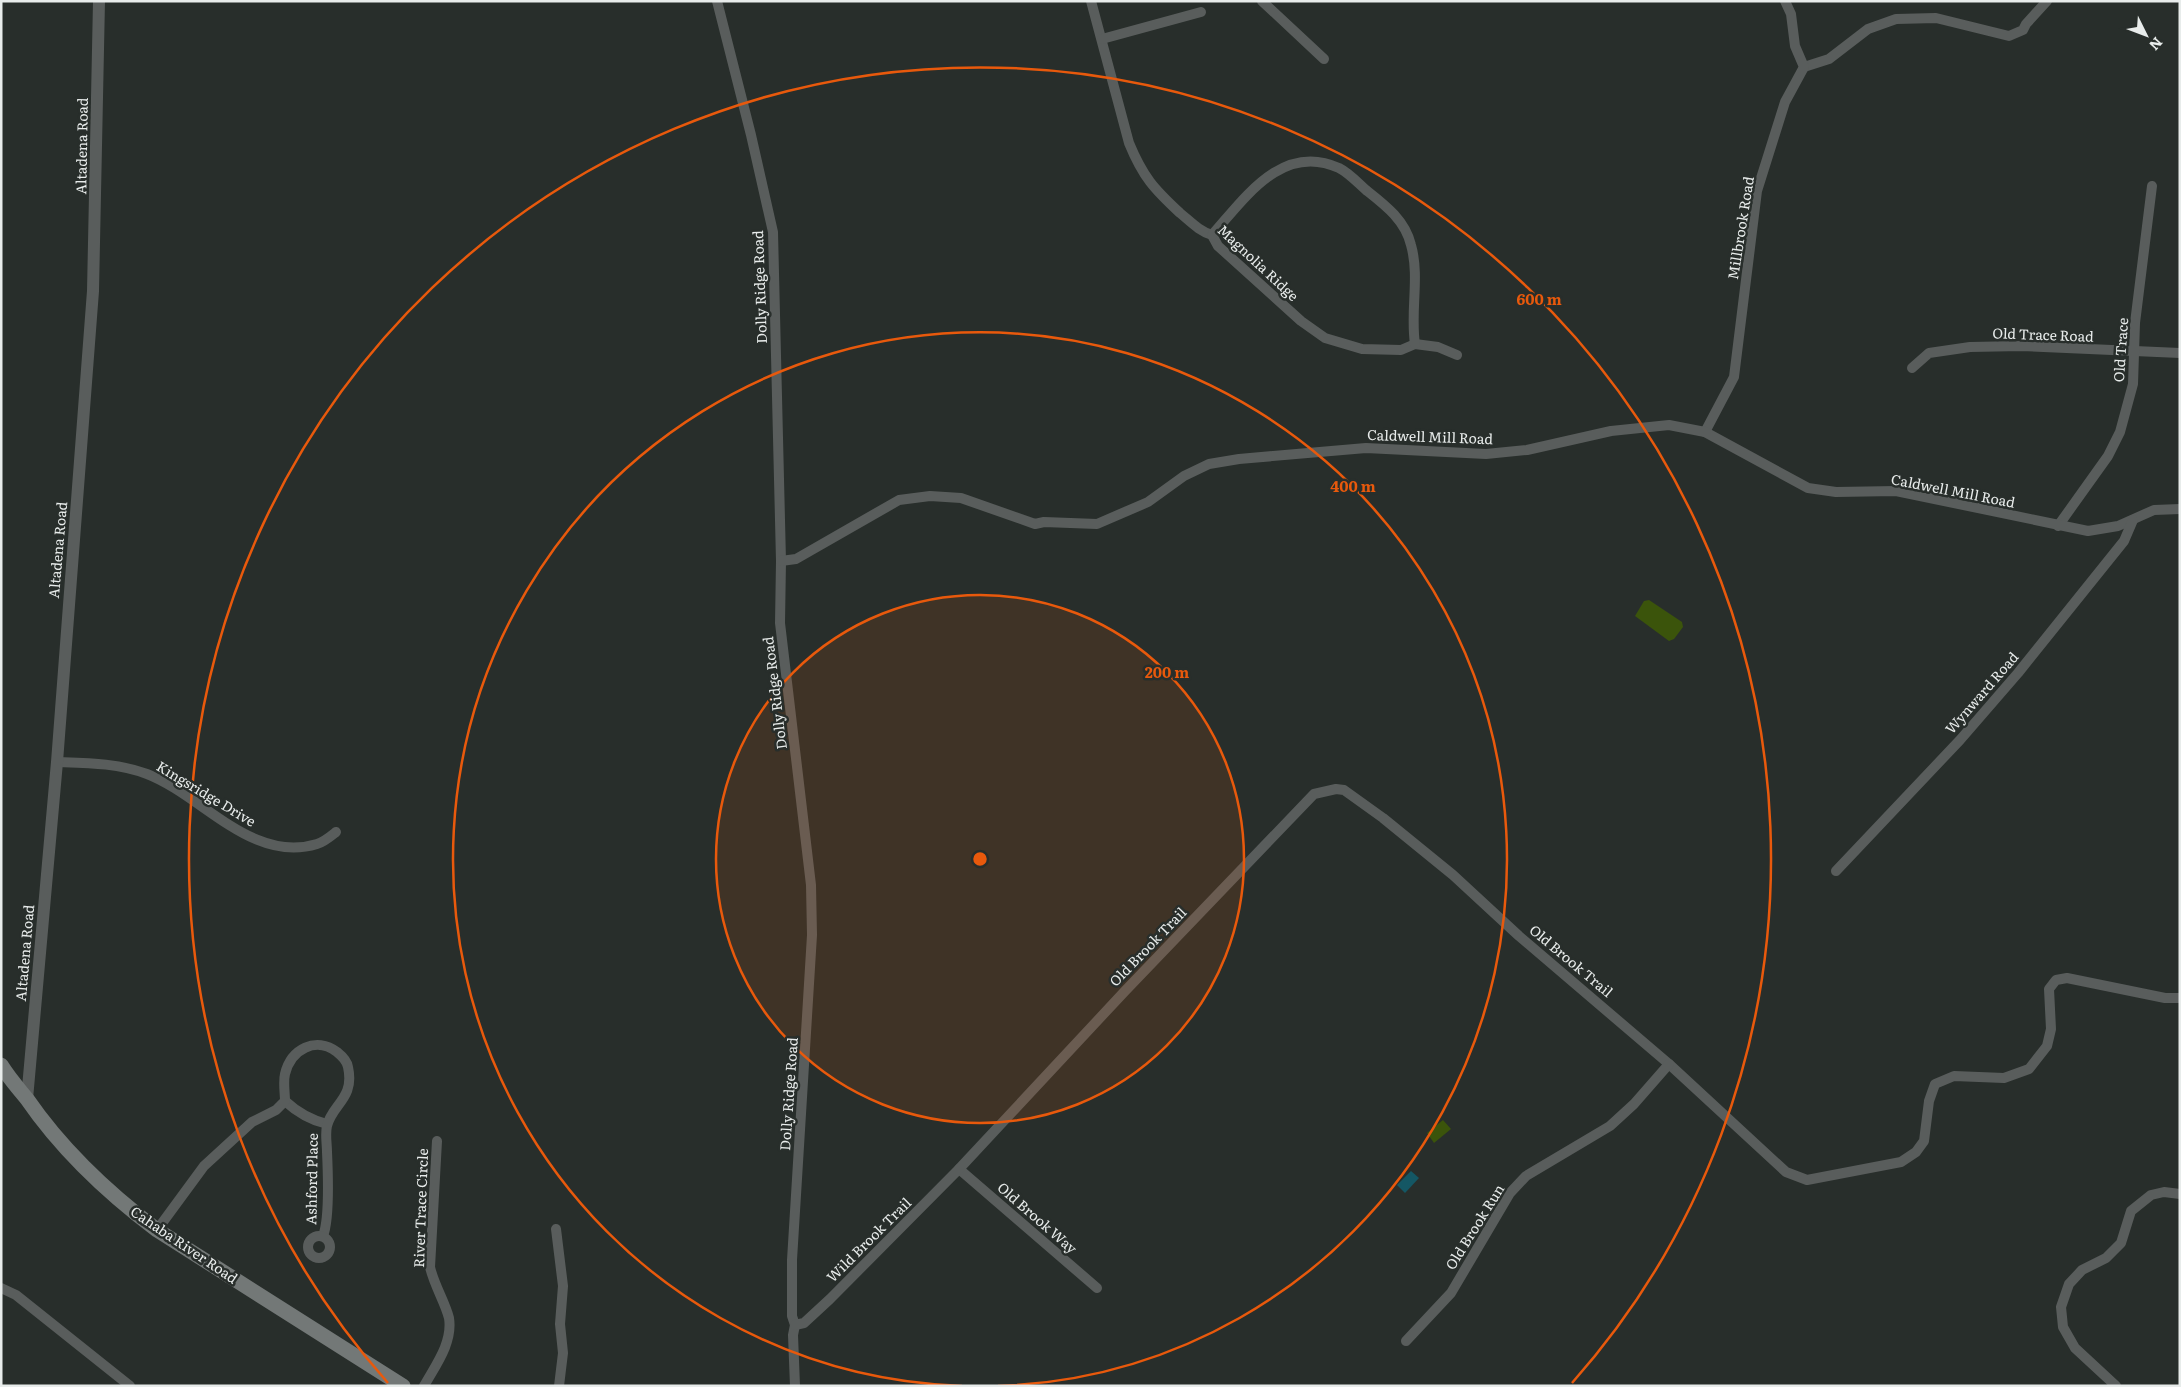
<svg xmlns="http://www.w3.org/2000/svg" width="2181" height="1387" viewBox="0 0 2181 1387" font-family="Literata,serif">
<rect width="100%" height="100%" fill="#282e2b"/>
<g fill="#3b540b">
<path d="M1649 600 1682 622 1683 627 1674 639 1669 641 1635 616 1644 601Z"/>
<path d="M1443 1120 1451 1129 1434 1143 1427 1133Z"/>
</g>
<path fill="#145764" d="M1411 1171 1419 1178 1405 1193 1397 1185Z"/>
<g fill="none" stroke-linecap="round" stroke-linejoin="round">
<g stroke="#595d5c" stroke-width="10">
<path d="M717 1 751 135 773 232 781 561 780 623 811 885 812 935 792 1260V1316L795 1325 793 1335 795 1386"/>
<path d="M1091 1 1129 143C1143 177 1154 189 1180 213 1191 222 1199 231 1212 235L1218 246 1301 321 1325 338 1362 349 1401 350 1415 344 1438 347 1457 355"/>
<path d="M1262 1 1324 59"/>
<path d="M1102 39 1201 12"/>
<path d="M1804 67 1829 59 1868 29 1896 19 1936 18 2009 36 2023 30 2026 24 2047 1"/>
<path d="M1212 235C1245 198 1282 142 1339 168 1349 173 1358 183 1366 190 1385 205 1405 220 1411 245 1420 277 1410 311 1415 344"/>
<path d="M1912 368 1929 353 1970 347 2022 346 2180 353"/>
<path d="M1705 432 1734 377 1757 191 1785 102 1804 67 1795 46 1791 14 1785 1"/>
<path d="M2058 526 2108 456 2120 432 2133 384 2135 323 2152 186"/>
<path d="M781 561 796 559 899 500 930 496 961 498 1035 524 1044 522 1097 524 1148 502 1184 476 1209 464 1239 459 1366 448 1486 454 1527 450 1611 431 1669 425 1705 432 1808 488 1836 492 1896 491 2088 531 2118 526 2154 510 2180 509"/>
<path d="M57 762C88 763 117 763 147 774 202 795 252 864 317 844 324 842 331 836 336 832"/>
<path d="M1836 871 1960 740 2018 673 2124 541 2133 520"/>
<path d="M285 1101C298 1113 310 1120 327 1124"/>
<path d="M959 1169 1097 1288"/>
<path d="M556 1229 563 1286 560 1324 563 1353 559 1386"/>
<path d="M157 1230 204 1166 252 1122 276 1110 285 1101C285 1093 283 1082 285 1074 291 1049 316 1036 337 1052 342 1056 347 1061 348 1067 355 1099 332 1104 327 1126 325 1134 327 1144 327 1152 328 1173 330 1218 323 1236"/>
<circle cx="319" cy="1247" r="11"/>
<path d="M1 1288 16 1295 130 1386"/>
<path d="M795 1325 804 1323 830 1299 959 1169 1125 991 1314 794 1336 789 1344 790 1383 818 1453 875 1519 936 1669 1064 1786 1172 1807 1180 1901 1162 1916 1152 1924 1141 1929 1101 1935 1084 1954 1076 2004 1078 2029 1069 2047 1046 2051 1029 2049 989 2056 980 2067 978 2165 998H2180"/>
<path d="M1406 1341 1451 1293 1510 1193 1526 1176 1610 1126 1634 1104 1669 1064"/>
<path d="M424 1386C435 1366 453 1343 449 1318 445 1302 434 1285 430 1267L437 1141"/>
<path d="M2116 1386 2075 1348 2063 1327 2061 1307 2069 1284 2082 1270 2106 1258 2121 1243 2131 1211 2151 1195 2164 1192 2180 1194"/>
</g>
<path stroke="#595d5c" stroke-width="12" d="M27 1099 57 762 93 291 99 1"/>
<path stroke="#737877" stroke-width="15" d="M1 1065C9 1078 18 1088 27 1099 62 1150 108 1193 157 1230L403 1386"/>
</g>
<circle cx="980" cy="859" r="264" fill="#e8590c" fill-opacity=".12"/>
<g fill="none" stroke="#e8590c" stroke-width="2.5">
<circle cx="980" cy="859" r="264"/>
<path d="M962 1386A527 527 0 1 1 998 1386"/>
<path d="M388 1383A791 791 0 1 1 1572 1383"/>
</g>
<g text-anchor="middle" stroke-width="5" stroke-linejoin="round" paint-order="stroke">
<g font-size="14" fill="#e8eceb" stroke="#282e2b">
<text transform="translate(82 146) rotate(-89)" y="5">Altadena Road</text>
<text transform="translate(1741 228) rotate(-81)" y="5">Millbrook Road</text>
<text transform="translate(1258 263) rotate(43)" y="5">Magnolia Ridge</text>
<text transform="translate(760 287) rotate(-92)" y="5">Dolly Ridge Road</text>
<text transform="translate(2043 335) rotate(2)" y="5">Old Trace Road</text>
<text transform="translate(2121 350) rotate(-86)" y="5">Old Trace</text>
<text transform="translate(1430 437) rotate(2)" y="5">Caldwell Mill Road</text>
<text transform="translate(1953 491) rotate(11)" y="5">Caldwell Mill Road</text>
<text transform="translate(58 550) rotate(-85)" y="5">Altadena Road</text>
<text transform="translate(775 693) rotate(-97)" y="5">Dolly Ridge Road</text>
<text transform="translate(1982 693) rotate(-49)" y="5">Wynward Road</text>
<text transform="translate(206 794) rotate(31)" y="5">Kingsridge Drive</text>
<text transform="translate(1148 947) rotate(-46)" y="5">Old Brook Trail</text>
<text transform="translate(25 953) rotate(-85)" y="5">Altadena Road</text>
<text transform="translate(1571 961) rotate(40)" y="5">Old Brook Trail</text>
<text transform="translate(789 1094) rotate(-86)" y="5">Dolly Ridge Road</text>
<text transform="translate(312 1179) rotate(-89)" y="5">Ashford Place</text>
<text transform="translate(421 1208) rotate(-88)" y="5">River Trace Circle</text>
<text transform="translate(1037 1218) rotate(41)" y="5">Old Brook Way</text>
<text transform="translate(1475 1227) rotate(-58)" y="5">Old Brook Run</text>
<text transform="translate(869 1240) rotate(-45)" y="5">Wild Brook Trail</text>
<text transform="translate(184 1245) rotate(34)" y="5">Cahaba River Road</text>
</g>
</g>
<circle cx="980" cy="859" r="8" fill="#e8590c" stroke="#282e2b" stroke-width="2.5"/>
<g font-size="15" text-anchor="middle" font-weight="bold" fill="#e8590c" stroke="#282e2b" stroke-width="5" stroke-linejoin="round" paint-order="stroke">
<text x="1539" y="305">600 m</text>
<text x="1353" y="492">400 m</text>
<text x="1167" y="678">200 m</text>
</g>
<rect width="2181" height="1387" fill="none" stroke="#e8eceb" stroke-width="5"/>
<g transform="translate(2146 35) rotate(132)" stroke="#282e2b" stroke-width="4" paint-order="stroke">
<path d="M0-4L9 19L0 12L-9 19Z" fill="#e8eceb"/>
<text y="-8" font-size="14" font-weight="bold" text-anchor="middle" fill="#e8eceb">N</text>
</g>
</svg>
